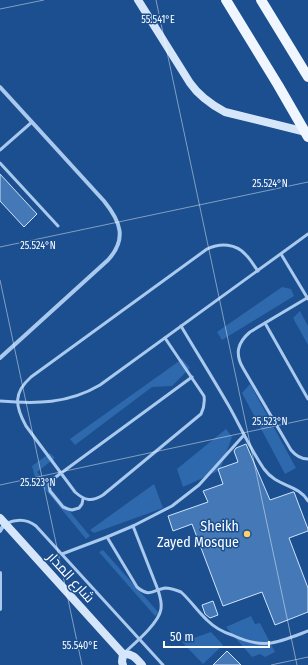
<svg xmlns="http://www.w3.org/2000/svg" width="308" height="665" viewBox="0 0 308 665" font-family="'Fira Sans Condensed',Cairo,sans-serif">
<rect width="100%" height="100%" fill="#1b4f8f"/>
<g fill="#2e69ad">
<path d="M282 287 291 289 294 296 222 340 217 332Z"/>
<path d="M300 311 308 326V345L293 318Z"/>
<path d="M182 359 190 368 172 386 152 387 75 445 70 439Z"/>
<path d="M250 384 296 468 285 474 242 393Z"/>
<path d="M226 429 232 437 220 470 183 487 177 469Z"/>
<path d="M50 453 55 458 37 472 90 536 86 539 35 477 32 466Z"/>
<path d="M154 484 163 508 94 533 90 530Z"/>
<path d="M103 550 159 613 155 616 99 552Z"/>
<path d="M251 616 255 624 260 623 275 652 265 657 260 654 252 657 226 627Z"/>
<path d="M211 632 223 645 203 664 182 642Z"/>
</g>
<g fill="#4478b7" stroke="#cfe3fa">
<path d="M0 174 37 214 24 227 0 201Z"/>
<path d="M246 444 270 500 293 492H294L308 529V531L289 538 308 588V612L275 625 262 592 223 606 192 524 173 531 168 516 208 502 203 491 223 484 218 469 238 462 234 451 236 448Z"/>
<path d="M213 601 218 615 210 618 205 614 202 605Z"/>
<path d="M227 651 241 665H213Z"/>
</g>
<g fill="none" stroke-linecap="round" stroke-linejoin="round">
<g stroke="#a9c9ee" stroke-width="3">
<path d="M0 150 32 122"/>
<path d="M0 163 58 226"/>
<path d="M281 254 308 299"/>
<path d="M307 298 250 332C237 343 235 354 243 368L291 450C296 456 301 459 308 459"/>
<path d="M265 323 308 399"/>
<path d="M181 326C197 353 214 380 230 408 241 428 251 450 264 469 277 487 298 484 308 501"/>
<path d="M165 338 204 396C205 403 204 408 201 414L103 495C92 502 85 501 75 492L26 426C15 406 13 393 31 377L207 249C220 243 236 243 246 255 251 260 254 266 258 271"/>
<path d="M0 401C36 404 68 404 100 385L308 234"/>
<path d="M83 499 82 504 79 508 72 510 68 509 63 507 50 491 49 484 53 479 192 377"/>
<path d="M7 523C17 519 27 519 36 526L163 665"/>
<path d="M107 537 137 587C150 598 153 590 165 588 171 588 176 590 181 592 191 601 198 612 208 621 215 628 223 632 232 635 264 650 277 643 308 631"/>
<path d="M62 554 107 537 133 526 172 506 199 485 244 435"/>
<path d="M124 653C135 643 159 623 161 609 162 603 160 596 158 590L133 526"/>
</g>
<g stroke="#a9c9ee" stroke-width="4">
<path d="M0 87 104 201C121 222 127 239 108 260L0 358"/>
<path d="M0 531 5 523"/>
<path d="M0 573V609"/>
</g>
<g stroke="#d6e6fa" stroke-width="8">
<path d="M138 0 190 83C199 96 210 104 225 112L306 132"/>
<path d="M0 518 123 654C132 653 136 658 142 665"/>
<path d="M123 665 122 662 123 654"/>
</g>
<g stroke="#f0f6ff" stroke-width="10">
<path d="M226 0 278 85 308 137"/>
<path d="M261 0 308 77"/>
</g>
</g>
<path fill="none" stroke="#fff" stroke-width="1" stroke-opacity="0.45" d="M156 0 297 665M0 9 44 0M0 247 308 182M0 280 82 665M0 485 308 419M271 665 308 657"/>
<circle fill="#ffd166" stroke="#1b4f8f" stroke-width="1.5" cx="247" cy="534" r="4"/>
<g text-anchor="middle" stroke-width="3" stroke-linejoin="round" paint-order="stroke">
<g font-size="14" fill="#fff" stroke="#1b4f8f" text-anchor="end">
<text x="239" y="531">Sheikh<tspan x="239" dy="16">Zayed Mosque</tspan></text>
</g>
<g font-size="14" fill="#fff" stroke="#1b4f8f">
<text transform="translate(71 577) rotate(48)" y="5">شارع المدار</text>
</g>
</g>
<g font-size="10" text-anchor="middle" fill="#fff" stroke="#1b4f8f" stroke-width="3" stroke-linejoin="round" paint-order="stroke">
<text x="158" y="23">55.541°E</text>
<text x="270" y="187">25.524°N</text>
<text x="38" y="249">25.524°N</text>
<text x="270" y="425">25.523°N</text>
<text x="38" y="486">25.523°N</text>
<text x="80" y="649">55.540°E</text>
</g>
<path d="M164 641v6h105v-6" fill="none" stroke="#ffffff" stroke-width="2"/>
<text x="170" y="641" font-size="12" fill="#ffffff" stroke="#1b4f8f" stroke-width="3" paint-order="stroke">50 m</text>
</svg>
